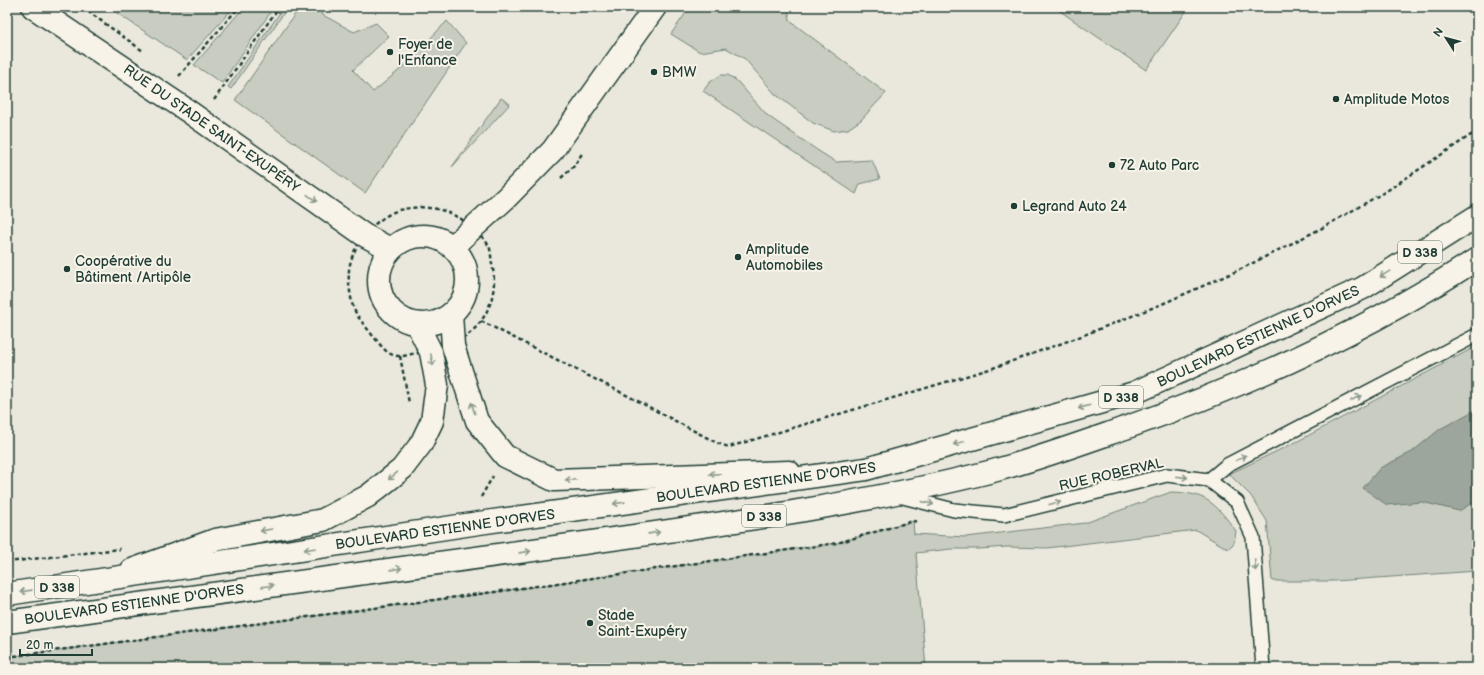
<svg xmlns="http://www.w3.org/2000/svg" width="1484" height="675" viewBox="0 0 1484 675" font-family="'Balsamiq Sans',sans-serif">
<rect width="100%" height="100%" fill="#eae8dd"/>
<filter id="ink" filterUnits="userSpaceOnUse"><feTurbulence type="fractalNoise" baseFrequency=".025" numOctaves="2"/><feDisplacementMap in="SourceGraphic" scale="8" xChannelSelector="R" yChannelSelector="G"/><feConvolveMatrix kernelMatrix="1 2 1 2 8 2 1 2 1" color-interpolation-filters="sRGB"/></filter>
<g filter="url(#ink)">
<g fill="#c8ccc1" stroke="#74847a">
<path d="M108 7H234L187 60Z"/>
<path d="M244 7H274L222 83 194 65Z"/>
<path d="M284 7H288L231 89 228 87Z"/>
<path d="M300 7H324L321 14 354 32 376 23 389 36 353 70 373 92 403 67 447 21 466 43 365 193 235 100Z"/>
<path d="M690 7H788L790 21 886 93 861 120 848 129 834 131 813 123 775 94 745 59 726 48 700 52 671 34Z"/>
<path d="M1054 7H1189L1146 70Z"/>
<path d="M721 75H728L737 81 768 116 817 150 836 162 872 160 880 179 860 184 856 194 703 91 710 82Z"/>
<path d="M501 98 510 104 452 167Z"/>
<path d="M1477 346V571L1334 581H1272L1267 521 1251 496 1229 474 1296 442Z"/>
<path d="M1171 492C1207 493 1215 503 1236 531L1234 543 1228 549 1196 530 1047 548 1007 547 979 549H951L916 553 926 668H7V657L509 590 837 543 913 521 914 534 966 537 1085 523Z"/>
</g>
<path fill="#9ca69c" stroke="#6a7c72" d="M1477 409V503H1472L1459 511 1422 502 1387 505 1363 488 1380 468 1412 452 1440 429Z"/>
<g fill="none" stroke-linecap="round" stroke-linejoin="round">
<defs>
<g id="service">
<path d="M1209 480 1227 465 1477 335"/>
<path d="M899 496 954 510 1004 515 1167 475 1209 480 1237 502 1253 537 1263 668"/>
</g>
<g id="minor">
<path d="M33 7 188 111 364 235 390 249"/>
<circle cx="423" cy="280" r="44"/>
<path d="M452 247 506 198 553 150 655 7"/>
<path d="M451 314 453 346 477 421 505 456 554 480 789 472"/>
<path d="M132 570 215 540 323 520 368 496 402 469 421 444 432 421 437 385 431 352 417 324"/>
</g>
<g id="primary">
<path d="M7 594 479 523 866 469 1134 393 1363 288 1477 216"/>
<path d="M7 622C195 595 383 572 570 545 712 525 855 506 993 471 1038 459 1082 443 1125 428 1247 385 1368 330 1477 259"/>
</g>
</defs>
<use href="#service" stroke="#1f3d34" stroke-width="16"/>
<use href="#minor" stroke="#1f3d34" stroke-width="25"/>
<use href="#primary" stroke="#1f3d34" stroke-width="25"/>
<g stroke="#1f3d34" stroke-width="2.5" stroke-dasharray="4 3" stroke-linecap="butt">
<path d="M82 7 143 51"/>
<path d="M179 76 239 7"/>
<path d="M214 100 279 7"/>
<path d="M561 178 574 166 583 152"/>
<path d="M420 207C427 208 435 208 441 210 459 215 479 230 489 246 491 250 491 259 492 264 503 312 466 351 419 353 413 353 407 356 401 356 387 357 381 345 373 336 365 325 355 316 352 303 350 292 348 281 349 270 352 244 375 218 399 210 406 208 413 208 420 207Z"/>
<path d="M481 321 632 398 717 443 729 447 993 368 1079 337 1162 304 1239 270 1324 227 1388 190 1477 131"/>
<path d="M400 356 409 403"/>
<path d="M481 497 493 476"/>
<path d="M7 562 120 549"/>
<path d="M7 657 509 590 837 543 913 521 918 522"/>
</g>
<use href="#service" stroke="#f7f3e8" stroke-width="13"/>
<use href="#minor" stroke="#f7f3e8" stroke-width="22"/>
<use href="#primary" stroke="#f7f3e8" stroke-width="22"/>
</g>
<defs><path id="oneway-shaft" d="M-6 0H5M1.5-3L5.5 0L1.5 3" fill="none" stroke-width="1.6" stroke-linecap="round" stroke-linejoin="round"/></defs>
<g stroke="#8b988e">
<use href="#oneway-shaft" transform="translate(312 198) rotate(35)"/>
<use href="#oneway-shaft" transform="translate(1385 274) rotate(148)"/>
<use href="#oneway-shaft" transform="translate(432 360) rotate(79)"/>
<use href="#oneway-shaft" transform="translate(1356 398) rotate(-28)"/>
<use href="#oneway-shaft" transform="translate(1084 407) rotate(164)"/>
<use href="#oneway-shaft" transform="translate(473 408) rotate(-108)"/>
<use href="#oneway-shaft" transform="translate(959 443) rotate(164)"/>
<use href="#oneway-shaft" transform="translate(1241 458) rotate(-28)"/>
<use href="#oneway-shaft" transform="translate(715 474) rotate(178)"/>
<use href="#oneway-shaft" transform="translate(393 476) rotate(140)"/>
<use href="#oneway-shaft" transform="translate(1182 477) rotate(7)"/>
<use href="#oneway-shaft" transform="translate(571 480) rotate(178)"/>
<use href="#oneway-shaft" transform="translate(619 503) rotate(172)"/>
<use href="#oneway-shaft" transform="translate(928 503) rotate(15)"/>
<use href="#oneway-shaft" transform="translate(1055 503) rotate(-14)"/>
<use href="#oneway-shaft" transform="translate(266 530) rotate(170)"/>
<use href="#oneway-shaft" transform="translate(654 533) rotate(-8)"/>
<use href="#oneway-shaft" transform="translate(310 549) rotate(171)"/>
<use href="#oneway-shaft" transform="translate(525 552) rotate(-8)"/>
<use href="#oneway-shaft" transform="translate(1255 565) rotate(86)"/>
<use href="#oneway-shaft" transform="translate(396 569) rotate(-8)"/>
<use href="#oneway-shaft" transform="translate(268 586) rotate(-8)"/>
<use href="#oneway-shaft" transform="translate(26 591) rotate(172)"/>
</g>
</g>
<g fill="#1f3d34" stroke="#f7f3e8" stroke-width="1.5">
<circle cx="390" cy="52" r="4"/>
<circle cx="654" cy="72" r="4"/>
<circle cx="1336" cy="99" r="4"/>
<circle cx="1112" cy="165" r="4"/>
<circle cx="1014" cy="206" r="4"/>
<circle cx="738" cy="257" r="4"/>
<circle cx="67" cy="269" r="4"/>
<circle cx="590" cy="623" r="4"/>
</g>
<g text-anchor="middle" stroke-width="4" stroke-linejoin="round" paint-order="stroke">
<g fill="#f7f3e8" stroke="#60746a" stroke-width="1">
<rect x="1398" y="241" width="44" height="22" rx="3"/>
<rect x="1099" y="386" width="44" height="22" rx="3"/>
<rect x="742" y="505" width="44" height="22" rx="3"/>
<rect x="35" y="576" width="44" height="22" rx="3"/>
</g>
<g font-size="13" font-weight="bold" fill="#1f3d34">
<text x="1420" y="257">D 338</text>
<text x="1121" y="402">D 338</text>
<text x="764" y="521">D 338</text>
<text x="57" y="592">D 338</text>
</g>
<g font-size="14" fill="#1f3d34" stroke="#f7f3e8" text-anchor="start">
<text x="398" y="49">Foyer de<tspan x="398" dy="16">l'Enfance</tspan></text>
<text x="662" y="77">BMW</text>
<text x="1344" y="104">Amplitude Motos</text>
<text x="1120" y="170">72 Auto Parc</text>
<text x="1022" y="211">Legrand Auto 24</text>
<text x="746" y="254">Amplitude<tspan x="746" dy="16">Automobiles</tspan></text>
<text x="75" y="266">Coopérative du<tspan x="75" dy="16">Bâtiment /Artipôle</tspan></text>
<text x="598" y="620">Stade<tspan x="598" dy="16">Saint-Exupéry</tspan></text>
</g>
<g font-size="14" fill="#1f3d34" stroke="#f7f3e8">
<text transform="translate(212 128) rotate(35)" y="5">RUE DU STADE SAINT-EXUPÉRY</text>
<text transform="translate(1258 336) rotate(-25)" y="5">BOULEVARD ESTIENNE D'ORVES</text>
<text transform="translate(1111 474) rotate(-13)" y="5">RUE ROBERVAL</text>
<text transform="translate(766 482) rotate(-8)" y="5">BOULEVARD ESTIENNE D'ORVES</text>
<text transform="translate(445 529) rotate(-8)" y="5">BOULEVARD ESTIENNE D'ORVES</text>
<text transform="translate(134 604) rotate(-8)" y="5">BOULEVARD ESTIENNE D'ORVES</text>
</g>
</g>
<rect width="1484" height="675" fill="none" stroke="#f7f3e8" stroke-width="24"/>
<rect x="12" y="12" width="1460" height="651" fill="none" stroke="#1f3d34" stroke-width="1.5" filter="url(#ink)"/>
<g transform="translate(1446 38) rotate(306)" stroke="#f7f3e8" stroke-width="3" paint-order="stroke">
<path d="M0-3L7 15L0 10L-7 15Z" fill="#1f3d34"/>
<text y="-6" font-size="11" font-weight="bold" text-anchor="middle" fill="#1f3d34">N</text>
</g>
<path d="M20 649v6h72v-6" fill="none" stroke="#1f3d34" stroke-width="2"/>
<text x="26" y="649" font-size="12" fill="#1f3d34" stroke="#f7f3e8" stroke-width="3" paint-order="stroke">20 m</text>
</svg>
